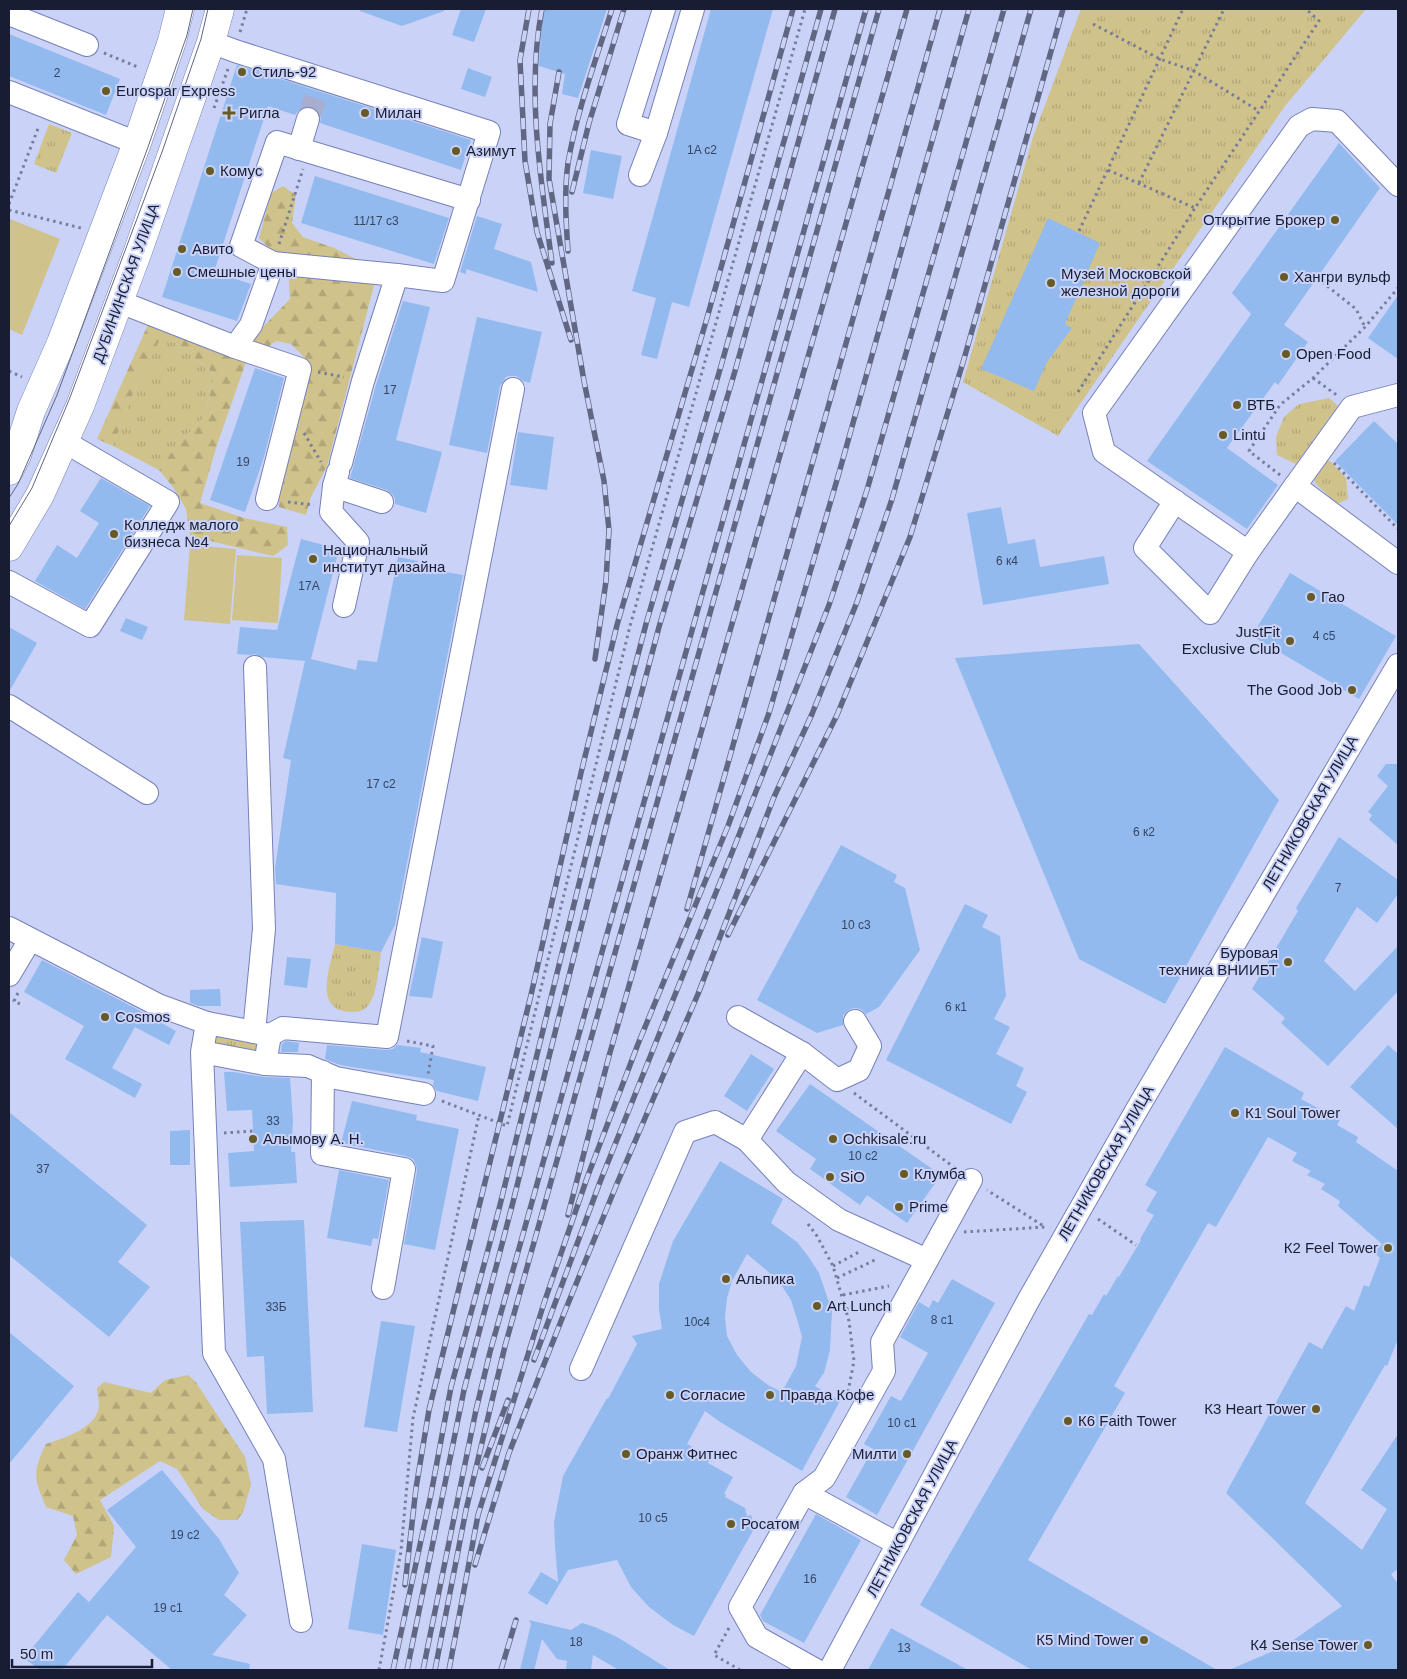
<svg xmlns="http://www.w3.org/2000/svg" width="1407" height="1679" viewBox="0 0 1407 1679" font-family="Arial,sans-serif">
<defs>
<pattern id="grass-tufts" width="24" height="20" patternUnits="userSpaceOnUse" patternTransform="scale(1.25)"><rect width="24" height="20" fill="#d0c28b"/><path d="M3 7l-1-3M5 7V3M7 7l1-3M15 17l-1-3M17 17v-4M19 17l1-3" fill="none" stroke="#b2a678"/></pattern>
<pattern id="forest-firs" width="22" height="20" patternUnits="userSpaceOnUse" patternTransform="scale(1.25)"><rect width="22" height="20" fill="#d0c28b"/><path d="M5 1l3.5 6h-7zM16 11l3.5 6h-7z" fill="#b2a678"/></pattern>
</defs>
<rect width="100%" height="100%" fill="#cad2f7"/>
<g fill="url(#grass-tufts)">
<path d="M1081 9H1366L1285 106 1058 436 963 382 1033 137Z"/>
<path d="M49 124 72 133 56 173 34 164Z"/>
<path d="M159 340 177 343 215 375 204 417 174 449 159 470 113 446 130 400Z"/>
<path d="M1329 398 1338 406 1296 464 1277 455 1276 437 1284 417 1299 404Z"/>
<path d="M1322 458 1331 462 1346 478 1348 499 1337 504 1315 483 1313 473Z"/>
<path d="M335 944 381 952C379 964 377 992 371 1001 367 1009 361 1012 353 1012 312 1012 330 968 335 944Z"/>
<path d="M210 1032 261 1038 262 1055 213 1049Z"/>
</g>
<g fill="url(#forest-firs)">
<path d="M283 186 296 195 292 223 303 237 334 248 378 270 327 466 311 497 306 515 279 507V483L301 400 309 362 291 344 276 341 246 362 216 448 200 503 244 518 287 527 288 545 273 556 190 536 186 509 173 487 159 470 174 449 204 417 215 375 177 343 159 341 130 400 113 446 97 439 150 320 235 351 259 331 290 299 288 267 259 238 271 193Z"/>
<path d="M188 1375 195 1381 245 1457 251 1485 243 1513 237 1520H219L203 1509 177 1469 160 1461 100 1500 114 1526 111 1557 76 1574 64 1560 77 1535 73 1516 46 1507C34 1479 32 1472 46 1444 64 1438 98 1428 99 1405 99 1399 97 1393 97 1388L104 1382 151 1393 165 1380Z"/>
</g>
<g fill="#d0c28b">
<path d="M10 219 60 239 22 335 9 329Z"/>
<path d="M190 545 236 549 230 624 184 620Z"/>
<path d="M237 555 282 558 278 623 232 620Z"/>
</g>
<g fill="#92baee" fill-rule="evenodd">
<path d="M360 9H444V11L402 26 360 11Z"/>
<path d="M461 9H486L474 42 452 35Z"/>
<path d="M545 9H607L578 98 562 94 565 74 539 66 542 19Z"/>
<path d="M711 9H773L689 307 672 302 657 359 641 355 656 298 632 291Z"/>
<path d="M9 34 120 79 106 115 9 76Z"/>
<path d="M237 65 471 140 461 170 320 123 321 116 317 110 312 107 305 106 299 110 295 115 268 106 214 272 251 284 237 321 162 297Z"/>
<path d="M468 68 492 77 485 97 461 89Z"/>
<path d="M1339 143 1380 188 1284 325 1308 342 1278 385 1275 382 1227 448 1278 485 1247 529 1147 461 1251 314 1232 293Z"/>
<path d="M591 150 622 156 613 199 583 193Z"/>
<path d="M315 176 449 218 434 264 301 223Z"/>
<path d="M477 216 502 224 494 249 531 262 538 292 466 269V274L460 272Z"/>
<path d="M1048 218 1100 243 1065 324 1072 328 1047 362 1034 391 981 369Z"/>
<path d="M1398 295V359L1368 338Z"/>
<path d="M403 301 430 307 396 440 442 452 426 513 395 504V499L392 494 387 490 350 478 376 385Z"/>
<path d="M477 317 542 332 530 383 523 381 516 376H509L506 377 500 386 487 453 449 445Z"/>
<path d="M255 368 284 378 264 457 245 512 210 500Z"/>
<path d="M1374 421 1398 444V525L1335 461Z"/>
<path d="M518 432 554 437 547 490 510 485Z"/>
<path d="M101 478 150 506 85 609 35 581 57 545 77 558 99 523 80 511Z"/>
<path d="M1001 507 1008 544 1035 539 1040 567 1104 556 1109 584 983 605 967 513Z"/>
<path d="M301 539 339 549 311 659 356 670 358 660 377 662 398 557 418 561 417 567 463 575 395 925 381 952 335 944 336 893 276 884 275 868 291 760 283 758 305 661 263 657 255 654 250 655 237 654 240 627 277 630Z"/>
<path d="M1290 573 1396 636 1359 699 1252 636Z"/>
<path d="M126 618 148 627 142 640 120 631Z"/>
<path d="M9 627 37 643 9 692Z"/>
<path d="M1139 644 1279 800 1165 1004 1079 959 955 658Z"/>
<path d="M1386 764H1398V845L1369 820 1372 815 1368 812 1388 786 1377 776Z"/>
<path d="M1339 837 1398 880V894L1377 923 1357 907 1324 961 1355 991 1398 946V991L1328 1066 1281 1023 1285 1018 1252 989 1298 911 1296 908Z"/>
<path d="M841 845 897 875 894 882 905 888 920 950 879 1007 866 1014 861 1009 854 1008 849 1010 843 1015V1025L817 1033 757 1000Z"/>
<path d="M965 904 988 915 982 927 1000 936 1006 996 994 1019 1010 1027 996 1054 1024 1068 1016 1086 1027 1092 1011 1124 886 1060Z"/>
<path d="M422 937 443 942 432 998 409 996Z"/>
<path d="M287 957 311 959 307 988 284 985Z"/>
<path d="M42 960 133 1007 176 1031 169 1045 135 1027 112 1068 142 1084 135 1098 65 1059 84 1026 24 992Z"/>
<path d="M220 989 221 1006H199L190 1003V990Z"/>
<path d="M286 1041 299 1043 298 1052H281L282 1044Z"/>
<path d="M327 1045 386 1050 393 1049 397 1045 421 1048 420 1052 486 1067 478 1101 437 1091 433 1085 434 1080 340 1065 325 1059Z"/>
<path d="M1388 1045 1398 1054V1129L1350 1087Z"/>
<path d="M1225 1047 1304 1093 1301 1099 1340 1120 1337 1125 1358 1137 1356 1142 1398 1171V1339L1387 1366 1385 1365 1305 1503 1362 1550 1387 1509 1361 1490 1398 1434V1569L1391 1574 1398 1584V1670H1229L1285 1646 1342 1606 1226 1493 1309 1342 1322 1349 1346 1306 1354 1311 1364 1285 1369 1287 1380 1258 1374 1252 1382 1244 1338 1206 1340 1201 1321 1189 1325 1184 1307 1175 1311 1171 1292 1161 1297 1153 1268 1137 1216 1227 1208 1223 1114 1386 1125 1393 1028 1560 1217 1670H1032L920 1605 1089 1314 1092 1315 1104 1294 1106 1296 1118 1276 1119 1277 1141 1240 1140 1239 1154 1215 1146 1211 1157 1192 1145 1185Z"/>
<path d="M751 1054 774 1069 747 1111 724 1096Z"/>
<path d="M224 1072H234L264 1077 290 1078 293 1121 291 1152H295L297 1183 230 1187 228 1153 254 1151 252 1110 227 1111Z"/>
<path d="M810 1084 941 1175 907 1223 867 1195 860 1205 810 1169 816 1159 776 1131Z"/>
<path d="M352 1101 417 1115 416 1120 459 1129 435 1250 404 1244 417 1171 416 1165 413 1159 406 1156 341 1143Z"/>
<path d="M9 1112 147 1225 118 1262 150 1287 109 1337 9 1255Z"/>
<path d="M190 1130V1165H170V1131Z"/>
<path d="M720 1161 783 1199 771 1223 797 1242 808 1256 819 1273 832 1311 830 1350 824 1373 815 1386 840 1401 802 1471 720 1422 705 1411 687 1444 711 1457 708 1463 733 1477 724 1494H726L725 1497 745 1508 747 1516 751 1515 755 1527 694 1636 673 1625 649 1607 631 1587 617 1560 568 1570 547 1605 528 1593 541 1572 558 1582 555 1546 554 1522 563 1476 607 1398 608 1399 637 1344 632 1336 662 1329 659 1309V1284L673 1241ZM747 1254 778 1280 791 1300 797 1319 802 1337 796 1366 782 1392 768 1385 751 1372 737 1355 727 1336 725 1317 727 1298 732 1281Z"/>
<path d="M339 1170 389 1180 378 1239 373 1238 371 1246 327 1238Z"/>
<path d="M304 1220 313 1412 267 1414 264 1356 247 1357 240 1222Z"/>
<path d="M952 1279 995 1303 877 1515 846 1497 873 1449 864 1444 891 1396 901 1401 928 1353 900 1337 919 1302 929 1308 933 1300 938 1303Z"/>
<path d="M381 1321 415 1326 397 1432 364 1427Z"/>
<path d="M9 1332 74 1386 9 1464Z"/>
<path d="M162 1470 219 1539 239 1573 224 1595 247 1615 212 1655 250 1664 249 1670H172L107 1615 62 1670H40L24 1658 78 1592 89 1602 136 1547 107 1510Z"/>
<path d="M816 1514 861 1540 804 1643 763 1621 760 1615Z"/>
<path d="M362 1544 396 1550 383 1635 348 1629Z"/>
<path d="M529 1620 571 1630 582 1623 595 1627 617 1637 670 1670H619L593 1655 591 1670H566L567 1661 557 1659 542 1639 534 1670H520L531 1624Z"/>
<path d="M891 1628 968 1670H868Z"/>
</g>
<g fill="none" stroke-linecap="round" stroke-linejoin="round">
<path stroke="#a7aed0" stroke-width="22" stroke-dasharray="22 11" stroke-linecap="butt" d="M308 119 320 86"/>
<defs>
<g id="minor">
<path d="M9 14 87 45"/>
<path d="M211 42 235 51 489 132 443 281 397 275"/>
<path d="M9 92 137 143"/>
<path d="M656 133 628 124 664 9"/>
<path d="M299 149 308 119"/>
<path d="M640 175 656 133 693 9"/>
<path d="M273 263 397 275 363 381 341 463"/>
<path d="M120 302 235 347 251 325 273 263 241 246 277 142 469 200"/>
<path d="M235 347 300 369 267 499"/>
<path d="M1398 395 1352 407 1295 486 1398 563"/>
<path d="M338 472 334 486 382 502"/>
<path d="M334 486 331 512 358 542 344 606"/>
<path d="M1295 486 1248 552 1104 452 1094 413 1299 126 1312 119 1337 121 1398 185"/>
<path d="M1175 501 1145 548 1210 613 1248 552"/>
<path d="M9 582 90 626 168 502 65 442"/>
<path d="M9 706 147 793"/>
<path d="M9 928 158 1005 207 1023"/>
<path d="M9 975 30 940"/>
<path d="M738 1017 802 1053 837 1080 859 1070 870 1046 855 1021"/>
<path d="M254 1032 264 929 255 667"/>
<path d="M270 1035 283 1028 387 1037 513 389"/>
<path d="M202 1052 265 1064 270 1035 207 1023 202 1052 214 1353 274 1459 301 1621"/>
<path d="M265 1064 308 1066 336 1078 424 1094"/>
<path d="M323 1072 322 1154 404 1169 383 1288"/>
<path d="M747 1140 802 1053"/>
<path d="M581 1369 685 1132 715 1122 747 1140 786 1182 839 1220 927 1260"/>
<path d="M804 1493 898 1544"/>
<path d="M816 1670 757 1637 740 1607 804 1493 824 1478 884 1371 882 1342 971 1180"/>
<path d="M830 1670 1028 1301 1136 1111 1398 665"/>
</g>
<g id="major">
<path d="M9 471 17 455 31 411 61 343 137 143 172 41 180 9"/>
<path d="M9 547 40 495 80 406 138 251 211 42 220 9"/>
</g>
</defs>
<use href="#minor" stroke="#7681ba" stroke-width="24"/>
<use href="#major" stroke="#7681ba" stroke-width="29"/>
<g stroke="#777d9b" stroke-width="3" stroke-dasharray="2.5 4" stroke-linecap="butt">
<path d="M1093 24 1160 59 1194 71 1259 111"/>
<path d="M240 32 247 9"/>
<path d="M104 53 140 68"/>
<path d="M214 108 228 69"/>
<path d="M1108 170 1195 208 1319 21 1306 9"/>
<path d="M1139 183 1224 9"/>
<path d="M9 204 39 126"/>
<path d="M9 210 81 228"/>
<path d="M1079 231 1183 9"/>
<path d="M279 244 303 169"/>
<path d="M1317 278 1356 309 1365 327"/>
<path d="M9 371 22 377"/>
<path d="M318 372 344 377"/>
<path d="M1313 378 1338 396"/>
<path d="M1078 392 1195 208"/>
<path d="M304 433 321 462"/>
<path d="M1334 463 1398 529"/>
<path d="M1280 475 1249 451 1280 405 1313 378 1365 327 1398 288"/>
<path d="M288 502 314 505"/>
<path d="M18 993 14 1001 20 1004"/>
<path d="M407 1041 433 1046 428 1075"/>
<path d="M854 1093 955 1168"/>
<path d="M442 1101 507 1126 630 626 805 9"/>
<path d="M224 1133 253 1131"/>
<path d="M1098 1219 1136 1245"/>
<path d="M808 1224 817 1236 833 1266 849 1321 854 1361 848 1392"/>
<path d="M964 1232 1045 1227 987 1190"/>
<path d="M833 1266 859 1252"/>
<path d="M837 1278 877 1259"/>
<path d="M843 1295 889 1286"/>
<path d="M846 1309 881 1305"/>
<path d="M729 1628 714 1655 740 1670"/>
<path d="M379 1670 401 1551 413 1418 479 1115"/>
</g>
<use href="#minor" stroke="#fff" stroke-width="22"/>
<use href="#major" stroke="#fff" stroke-width="28"/>
<g stroke="#616682" stroke-width="1">
<path d="M9 498 18 484 57 395 148 147 187 35 193 9"/>
<path d="M9 526 32 488 69 400 162 152 201 39 208 9"/>
</g>
<defs>
<g id="rail">
<path d="M529 9 520 60 525 161 537 232 571 340"/>
<path d="M542 9C526 92 541 180 552 263"/>
<path d="M559 72 550 124 549 179 584 381 604 481 609 530 606 581 595 659"/>
<path d="M572 192 589 123 624 9"/>
<path d="M568 251C566 223 564 192 568 163 577 110 596 60 612 9"/>
<path d="M687 909 940 9"/>
<path d="M728 935 837 715 910 537 964 359 1063 9"/>
<path d="M568 1215 609 1056 907 9"/>
<path d="M534 1360 600 1182 737 840 829 605 867 490 1004 9"/>
<path d="M482 1468 508 1400"/>
<path d="M475 1565 509 1453 565 1311 616 1186 698 994 774 797 812 714 857 602 892 499 1031 9"/>
<path d="M405 1585 416 1488 429 1410 531 995 581 773 617 625 707 318 793 9"/>
<path d="M393 1670 431 1494 451 1387 499 1209 594 823 646 624 721 366 821 9"/>
<path d="M407 1670 464 1390 513 1202 606 827 659 627 735 371 835 9"/>
<path d="M423 1670 476 1410 490 1352 866 9"/>
<path d="M435 1670 466 1510 505 1346 879 9"/>
<path d="M449 1670 478 1515 544 1303 587 1178 638 1044 728 826 769 713 839 473 969 9"/>
<path d="M501 1670 516 1620"/>
</g>
</defs>
<use href="#rail" stroke="#616682" stroke-width="5.5"/>
<use href="#rail" stroke="#cad2f7" stroke-width="4" stroke-dasharray="11" stroke-linecap="butt"/>
</g>
<g fill="#665a26" stroke="#cad2f7" stroke-width="2">
<circle cx="242" cy="72" r="5"/>
<circle cx="106" cy="91" r="5"/>
<path d="M226.5 105.5h5v5h5v5h-5v5h-5v-5h-5v-5h5z"/>
<circle cx="365" cy="113" r="5"/>
<circle cx="456" cy="151" r="5"/>
<circle cx="210" cy="171" r="5"/>
<circle cx="1335" cy="220" r="5"/>
<circle cx="182" cy="249" r="5"/>
<circle cx="177" cy="272" r="5"/>
<circle cx="1284" cy="277" r="5"/>
<circle cx="1051" cy="283" r="5"/>
<circle cx="1286" cy="354" r="5"/>
<circle cx="1237" cy="405" r="5"/>
<circle cx="1223" cy="435" r="5"/>
<circle cx="114" cy="534" r="5"/>
<circle cx="313" cy="559" r="5"/>
<circle cx="1311" cy="597" r="5"/>
<circle cx="1290" cy="641" r="5"/>
<circle cx="1352" cy="690" r="5"/>
<circle cx="1288" cy="962" r="5"/>
<circle cx="105" cy="1017" r="5"/>
<circle cx="1235" cy="1113" r="5"/>
<circle cx="253" cy="1139" r="5"/>
<circle cx="833" cy="1139" r="5"/>
<circle cx="904" cy="1174" r="5"/>
<circle cx="830" cy="1177" r="5"/>
<circle cx="899" cy="1207" r="5"/>
<circle cx="1388" cy="1248" r="5"/>
<circle cx="726" cy="1279" r="5"/>
<circle cx="817" cy="1306" r="5"/>
<circle cx="670" cy="1395" r="5"/>
<circle cx="770" cy="1395" r="5"/>
<circle cx="1316" cy="1409" r="5"/>
<circle cx="1068" cy="1421" r="5"/>
<circle cx="626" cy="1454" r="5"/>
<circle cx="907" cy="1454" r="5"/>
<circle cx="731" cy="1524" r="5"/>
<circle cx="1144" cy="1640" r="5"/>
<circle cx="1368" cy="1645" r="5"/>
</g>
<g text-anchor="middle" stroke-width="4" stroke-linejoin="round" paint-order="stroke">
<g font-size="12" fill="#374462">
<text x="57" y="77">2</text>
<text x="702" y="154">1A c2</text>
<text x="376" y="225">11/17 с3</text>
<text x="390" y="394">17</text>
<text x="243" y="466">19</text>
<text x="1007" y="565">6 к4</text>
<text x="309" y="590">17А</text>
<text x="1324" y="640">4 с5</text>
<text x="381" y="788">17 с2</text>
<text x="1144" y="836">6 к2</text>
<text x="1338" y="892">7</text>
<text x="856" y="929">10 с3</text>
<text x="956" y="1011">6 к1</text>
<text x="273" y="1125">33</text>
<text x="863" y="1160">10 с2</text>
<text x="43" y="1173">37</text>
<text x="276" y="1311">33Б</text>
<text x="942" y="1324">8 с1</text>
<text x="697" y="1326">10с4</text>
<text x="902" y="1427">10 с1</text>
<text x="653" y="1522">10 с5</text>
<text x="185" y="1539">19 с2</text>
<text x="810" y="1583">16</text>
<text x="168" y="1612">19 с1</text>
<text x="576" y="1646">18</text>
<text x="904" y="1652">13</text>
</g>
<g font-size="15" fill="#191d33" stroke="#cad2f7" text-anchor="start">
<text x="252" y="77">Стиль-92</text>
<text x="116" y="96">Eurospar Express</text>
<text x="239" y="118">Ригла</text>
<text x="375" y="118">Милан</text>
<text x="466" y="156">Азимут</text>
<text x="220" y="176">Комус</text>
<text x="1325" y="225" text-anchor="end">Открытие Брокер</text>
<text x="192" y="254">Авито</text>
<text x="187" y="277">Смешные цены</text>
<text x="1061" y="279">Музей Московской<tspan x="1061" dy="17">железной дороги</tspan></text>
<text x="1294" y="282">Хангри вульф</text>
<text x="1296" y="359">Open Food</text>
<text x="1247" y="410">ВТБ</text>
<text x="1233" y="440">Lintu</text>
<text x="124" y="530">Колледж малого<tspan x="124" dy="17">бизнеса №4</tspan></text>
<text x="323" y="555">Национальный<tspan x="323" dy="17">институт дизайна</tspan></text>
<text x="1321" y="602">Гао</text>
<text x="1280" y="637" text-anchor="end">JustFit<tspan x="1280" dy="17">Exclusive Club</tspan></text>
<text x="1342" y="695" text-anchor="end">The Good Job</text>
<text x="1278" y="958" text-anchor="end">Буровая<tspan x="1278" dy="17">техника ВНИИБТ</tspan></text>
<text x="115" y="1022">Cosmos</text>
<text x="1245" y="1118">К1 Soul Tower</text>
<text x="263" y="1144">Алымову А. Н.</text>
<text x="843" y="1144">Ochkisale.ru</text>
<text x="914" y="1179">Клумба</text>
<text x="840" y="1182">SiO</text>
<text x="909" y="1212">Prime</text>
<text x="1378" y="1253" text-anchor="end">К2 Feel Tower</text>
<text x="736" y="1284">Альпика</text>
<text x="827" y="1311">Art Lunch</text>
<text x="680" y="1400">Согласие</text>
<text x="780" y="1400">Правда Кофе</text>
<text x="1306" y="1414" text-anchor="end">К3 Heart Tower</text>
<text x="1078" y="1426">К6 Faith Tower</text>
<text x="636" y="1459">Оранж Фитнес</text>
<text x="897" y="1459" text-anchor="end">Милти</text>
<text x="741" y="1529">Росатом</text>
<text x="1134" y="1645" text-anchor="end">К5 Mind Tower</text>
<text x="1358" y="1650" text-anchor="end">К4 Sense Tower</text>
</g>
<g font-size="15" fill="#191d33" stroke="#cad2f7">
<text transform="translate(126 283) rotate(-70)" y="5">ДУБИНИНСКАЯ УЛИЦА</text>
<text transform="translate(1310 813) rotate(-60)" y="5">ЛЕТНИКОВСКАЯ УЛИЦА</text>
<text transform="translate(1106 1163) rotate(-60)" y="5">ЛЕТНИКОВСКАЯ УЛИЦА</text>
<text transform="translate(912 1518) rotate(-62)" y="5">ЛЕТНИКОВСКАЯ УЛИЦА</text>
</g>
</g>
<rect width="1407" height="1679" fill="none" stroke="#191d33" stroke-width="20"/>
<path d="M12 1659v8h140v-8" fill="none" stroke="#191d33" stroke-width="2.5"/>
<text x="20" y="1659" font-size="15" fill="#191d33" stroke="#cad2f7" stroke-width="4" paint-order="stroke">50 m</text>
</svg>
